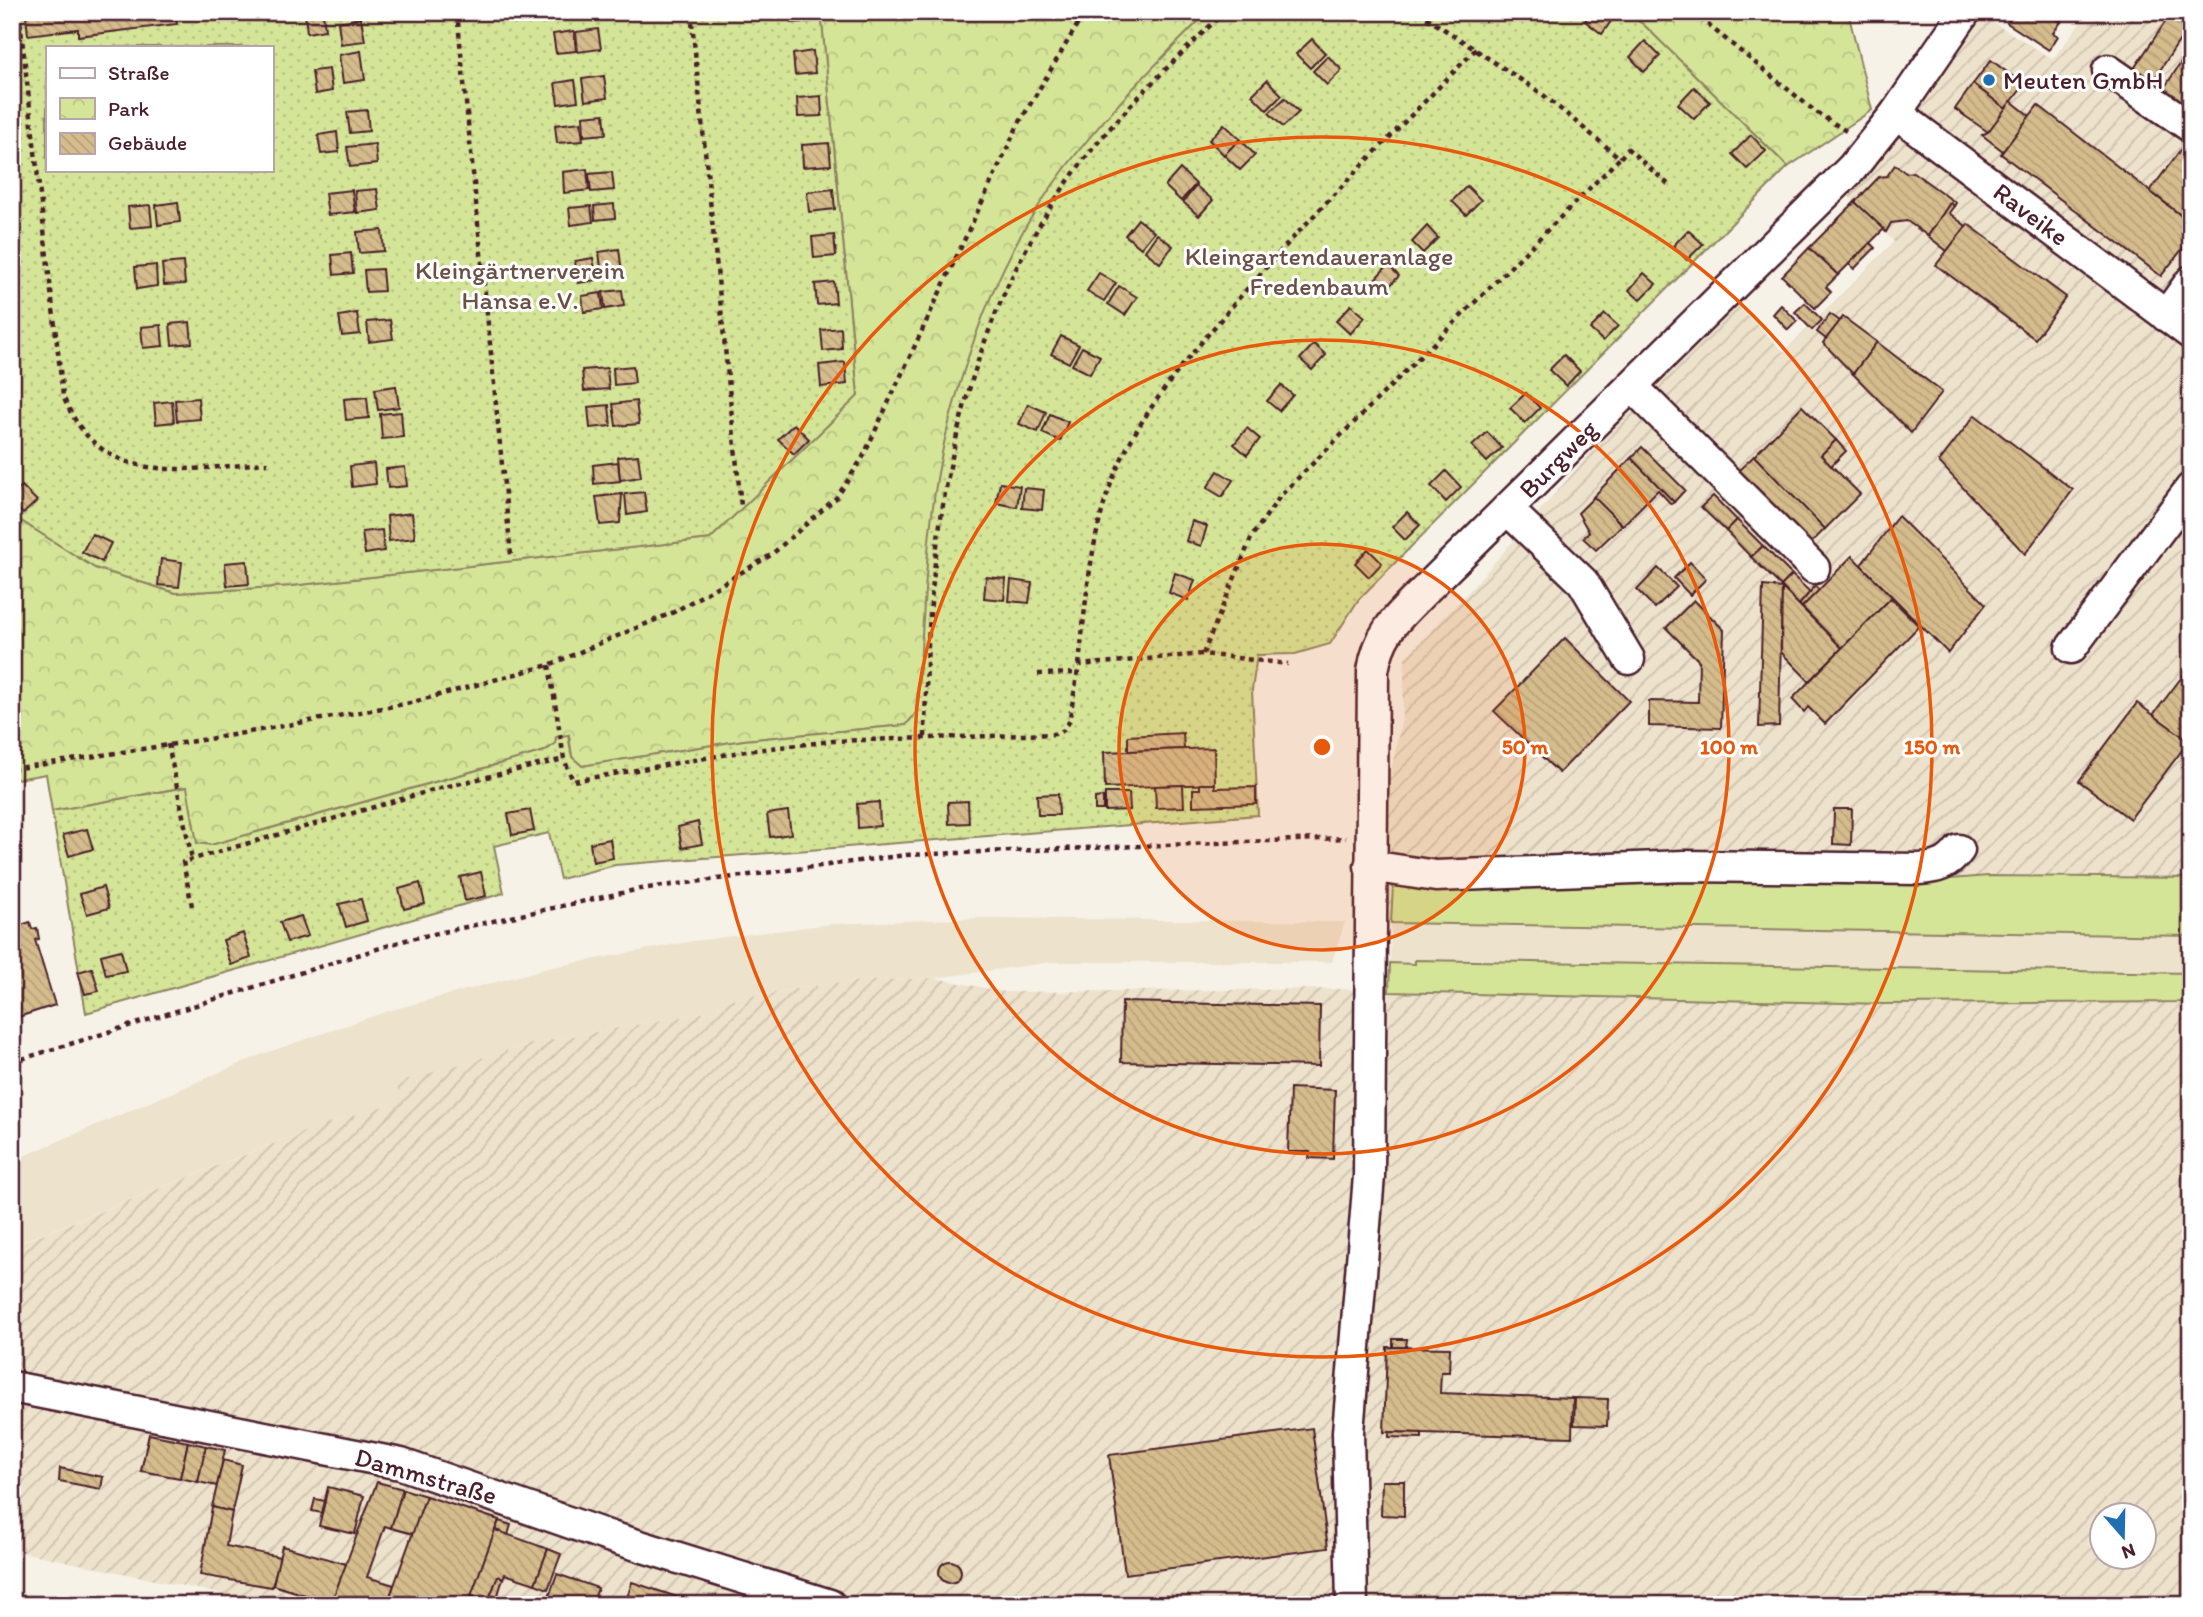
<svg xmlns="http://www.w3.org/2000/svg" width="2203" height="1617" viewBox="0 0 2203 1617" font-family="Itim,sans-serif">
<defs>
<pattern id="industrial-furrows" width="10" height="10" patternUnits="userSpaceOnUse" patternTransform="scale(1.75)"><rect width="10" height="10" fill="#ede2cc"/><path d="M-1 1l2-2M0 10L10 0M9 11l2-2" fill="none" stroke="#cdc1af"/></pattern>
<pattern id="park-crowns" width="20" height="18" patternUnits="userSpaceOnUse" patternTransform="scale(1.75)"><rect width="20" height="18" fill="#d4e598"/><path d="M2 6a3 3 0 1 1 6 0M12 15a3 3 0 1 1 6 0" fill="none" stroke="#b8c483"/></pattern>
<pattern id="garden-dots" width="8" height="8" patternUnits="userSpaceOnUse" patternTransform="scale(1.75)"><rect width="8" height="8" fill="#d4e598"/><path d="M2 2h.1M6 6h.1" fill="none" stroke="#b8c483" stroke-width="1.8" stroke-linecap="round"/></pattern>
<pattern id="building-back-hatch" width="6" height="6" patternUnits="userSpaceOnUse" patternTransform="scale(1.75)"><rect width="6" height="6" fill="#d5bc8c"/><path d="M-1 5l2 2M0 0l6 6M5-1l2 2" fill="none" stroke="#b8a179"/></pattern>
</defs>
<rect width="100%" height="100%" fill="#f7f2e8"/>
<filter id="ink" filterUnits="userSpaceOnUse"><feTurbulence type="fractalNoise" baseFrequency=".0143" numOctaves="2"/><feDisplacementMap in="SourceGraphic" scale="14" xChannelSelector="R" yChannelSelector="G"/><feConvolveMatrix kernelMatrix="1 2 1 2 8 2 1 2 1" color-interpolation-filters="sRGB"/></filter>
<g filter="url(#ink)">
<g fill="#ede2cc">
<path d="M981 918 1345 922 1332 962H1053L935 978 842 982 718 1001 719 1010 534 1043 396 1083 403 1100 311 1129 16 1244 12 1241V1161L260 1055 388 1011 548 968 693 941 832 924Z"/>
<path d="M1391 923 2191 936V973L1416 960 1415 964 1390 963Z"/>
<path d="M12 1592 105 1604 107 1605H12Z"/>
</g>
<g fill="url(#industrial-furrows)" fill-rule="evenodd">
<path d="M2088 12H2191V878L1988 876 1925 881 1391 888V923L1369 922 1376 842 1402 719 1405 658 1462 599 1729 296 1784 352 1894 242 1839 186 1978 13 2053 59Z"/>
<path d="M935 978 1005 992 1336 989 1884 1004 2191 1002V1605H273L12 1550V1246L311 1129 402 1100 395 1083 534 1043 719 1010 718 1001 842 982ZM2102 1516H2144V1558H2102Z"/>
</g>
<g fill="#d4e598" stroke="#8f8262" stroke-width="2">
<path d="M1988 876 2191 878V936L1391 923 1393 884 1925 881Z"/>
<path d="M1415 960 2191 973V1002L1884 1004 1389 992 1390 963 1415 964Z"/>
</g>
<g fill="url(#park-crowns)" stroke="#8f8262" stroke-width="2">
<path d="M821 12H1208L1168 52 1062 174 966 367 945 440 933 514 916 714 906 725 744 740 582 766 572 757 569 735 545 751 211 845 197 844 186 787 52 811 46 774 12 780V515L95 568 176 593 291 586 710 539 858 395Z"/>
<path d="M1625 12H1848L1872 110 1788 167 1644 25Z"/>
</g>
<g fill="url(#garden-dots)" stroke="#8f8262" stroke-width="2" fill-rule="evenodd">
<path d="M12 12H821L858 396 710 539 291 586 176 593 95 568 12 515ZM47 47H271V170H47Z"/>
<path d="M1208 12H1625L1644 25 1788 167 1359 599 1330 644 1295 654 1257 655 1252 690 1258 815 615 865 560 879 549 833 494 846 504 893 86 1013 52 811 187 787 197 843 211 845 545 751 555 744 556 737 568 735 572 757 582 766 744 740 906 725 916 713C925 623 924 528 945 439 961 372 985 301 1018 240 1065 155 1139 80 1208 12Z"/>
</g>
<g fill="url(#building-back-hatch)" stroke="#4a1f2b" stroke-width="2">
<path d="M45 12H175L177 24 78 36V29L28 35 26 15Z"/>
<path d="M323 12 325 30 307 33 305 13Z"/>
<path d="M790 12H815L816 21 791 23Z"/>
<path d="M1591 12H1613L1616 14 1602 34 1585 21Z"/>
<path d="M2014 12H2047L2061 22 2053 33 2058 36 2049 50 2007 23Z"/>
<path d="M2047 12H2068L2061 22Z"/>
<path d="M2172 12H2191V23L2149 87 2129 76Z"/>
<path d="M361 18 365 41 341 44 338 22Z"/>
<path d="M598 29 601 49 578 52 576 32Z"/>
<path d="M574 31 576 51 556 53 553 34Z"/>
<path d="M1312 39 1325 53 1310 68 1296 54Z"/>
<path d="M1645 41 1660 56 1644 72 1630 57Z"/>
<path d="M2191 48V115L2160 94Z"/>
<path d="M361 51 365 80 343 83 339 55Z"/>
<path d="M813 51 815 73 795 75 793 54Z"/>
<path d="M1328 56 1342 70 1327 85 1313 71Z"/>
<path d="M1991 60 2024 85 2006 109 1973 84Z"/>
<path d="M329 69 332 91 315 94 312 71Z"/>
<path d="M604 76 607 98 585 101 582 79Z"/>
<path d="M575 80 578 101 558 104 555 83Z"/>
<path d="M1267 80 1282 95 1267 110 1252 95Z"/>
<path d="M1973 84 2006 109 1988 132 1955 109Z"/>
<path d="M1694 87 1710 102 1694 119 1678 104Z"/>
<path d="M821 96 822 116 798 117 797 98Z"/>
<path d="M1285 98 1299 112 1283 127 1269 113Z"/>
<path d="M2011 101 2030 116 2003 151 1982 135 1988 132Z"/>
<path d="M2038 105 2191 223V238L2161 276 2001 154Z"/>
<path d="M367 110 369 131 350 133 347 112Z"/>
<path d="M604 114 606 134 584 136 583 116Z"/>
<path d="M581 122 583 141 557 143 555 125Z"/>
<path d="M1224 124 1240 139 1224 155 1209 140Z"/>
<path d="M337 132 339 152 321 154 318 135Z"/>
<path d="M1751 135 1766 151 1747 169 1732 154Z"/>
<path d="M1240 139 1255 155 1240 170 1224 155Z"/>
<path d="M2187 141 2191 144V223L2150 191Z"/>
<path d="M829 143 831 165 803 167 802 145Z"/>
<path d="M375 144 377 164 350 167 347 147Z"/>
<path d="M1895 165 1906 173 1913 172 1956 203 1954 206 1950 203 1928 236 1907 221 1891 223 1886 232 1855 202 1879 177 1887 176Z"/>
<path d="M587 169 589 190 564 193 563 172Z"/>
<path d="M1180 169 1196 184 1181 201 1165 186Z"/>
<path d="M612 172 614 190 591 192 589 174Z"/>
<path d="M1196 186 1213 200 1199 216 1183 202Z"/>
<path d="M1467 186 1481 200 1466 215 1452 201Z"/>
<path d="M377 189 380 210 357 213 355 191Z"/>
<path d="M833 189 835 209 809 212 807 192Z"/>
<path d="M352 190 355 212 328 215 325 193Z"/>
<path d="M178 202 180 222 158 225 156 205Z"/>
<path d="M1855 202 1884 229 1838 275 1809 248Z"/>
<path d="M1950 203 1954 206 1949 213 1966 226 1947 251 1928 236Z"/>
<path d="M614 204 615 218 595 220 594 206Z"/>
<path d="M150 205 152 226 130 228 128 207Z"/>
<path d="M591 206 593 222 571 225 569 208Z"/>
<path d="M1138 219 1154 232 1141 248 1125 235Z"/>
<path d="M1968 224 2066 297 2035 339 1936 265Z"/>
<path d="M1427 226 1438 238 1423 253 1412 242Z"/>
<path d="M382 230 384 251 359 253 357 232Z"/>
<path d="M1688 230 1703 244 1687 260 1673 246Z"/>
<path d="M1157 234 1173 246 1160 263 1145 251Z"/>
<path d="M834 235 836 256 814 258 812 237Z"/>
<path d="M1870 243 1875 248 1854 269 1849 264Z"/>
<path d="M1809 248 1838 275 1826 287 1831 292 1815 308 1782 276Z"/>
<path d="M619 249 622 272 602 275 599 252Z"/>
<path d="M351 253 353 273 334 275 332 255Z"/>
<path d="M593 258 597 280 578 283 575 261Z"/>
<path d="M183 262 185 284 164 285 162 264Z"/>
<path d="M156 265 157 286 137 289 135 267Z"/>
<path d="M1388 265 1399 276 1385 291 1374 280Z"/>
<path d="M382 269 384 291 366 292 364 270Z"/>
<path d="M1099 273 1116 283 1104 301 1087 291Z"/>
<path d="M1644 273 1656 284 1640 300 1629 290Z"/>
<path d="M834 282 836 303 817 305 815 284Z"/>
<path d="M1119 286 1137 297 1125 315 1108 304Z"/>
<path d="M622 290 624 306 605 309 603 292Z"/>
<path d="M601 293 603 309 584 312 582 296Z"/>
<path d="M1805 303 1822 320 1812 330 1795 312Z"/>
<path d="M1351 305 1365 317 1350 334 1336 321Z"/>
<path d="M1781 305 1797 321 1788 330 1773 314Z"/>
<path d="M357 313 360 334 342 336 339 316Z"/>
<path d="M1605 314 1618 326 1603 341 1590 329Z"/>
<path d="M1830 314 1840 321 1826 339 1817 332Z"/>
<path d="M1843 317 1877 342 1853 374 1823 343Z"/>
<path d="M390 320 393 339 369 342 367 322Z"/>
<path d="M190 322 192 343 172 345 170 324Z"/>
<path d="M161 325 163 346 143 348 141 327Z"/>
<path d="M841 328 842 349 823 351 821 330Z"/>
<path d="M1061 336 1079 345 1069 363 1051 354Z"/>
<path d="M1877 342 1942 392 1911 433 1853 374Z"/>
<path d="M1314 344 1326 355 1312 370 1300 359Z"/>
<path d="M1082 347 1100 356 1090 374 1072 365Z"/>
<path d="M1564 355 1580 371 1566 386 1549 370Z"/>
<path d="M845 362 847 384 821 387 819 365Z"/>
<path d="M633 366 635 383 614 385 613 368Z"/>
<path d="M607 368 609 389 584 391 582 370Z"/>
<path d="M1281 385 1293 395 1279 411 1267 401Z"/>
<path d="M396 386 399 407 378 410 375 389Z"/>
<path d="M1526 393 1540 408 1525 423 1510 408Z"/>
<path d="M367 397 369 418 346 420 344 399Z"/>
<path d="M198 398 200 419 177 421 175 400Z"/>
<path d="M172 401 174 422 156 424 154 403Z"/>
<path d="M636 401 639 424 616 426 613 404Z"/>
<path d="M1028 404 1046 412 1038 432 1019 424Z"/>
<path d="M609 405 611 426 590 428 588 407Z"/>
<path d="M1802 406 1836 440 1821 455 1860 494 1825 529 1754 456Z"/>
<path d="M401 412 403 437 382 439 380 414Z"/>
<path d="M1050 414 1068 422 1060 441 1042 433Z"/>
<path d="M1975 415 2073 490 2025 554 1939 462Z"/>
<path d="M794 424 809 439 794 454 778 439Z"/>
<path d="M1247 428 1260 439 1247 455 1234 444Z"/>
<path d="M1487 432 1502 448 1487 462 1472 446Z"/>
<path d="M1836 440 1846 451 1831 466 1821 455Z"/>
<path d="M1642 447 1685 490 1674 502 1631 458Z"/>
<path d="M638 455 641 477 620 480 618 457Z"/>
<path d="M1754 456 1825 529 1810 544 1738 471Z"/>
<path d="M1631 458 1674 502 1671 504 1658 490 1623 525 1593 497Z"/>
<path d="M618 462 620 481 594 484 593 465Z"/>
<path d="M374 463 376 484 352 487 350 466Z"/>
<path d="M405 467 407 486 388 488 386 469Z"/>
<path d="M1218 471 1233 480 1222 497 1207 488Z"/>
<path d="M1446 471 1461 487 1446 502 1431 486Z"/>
<path d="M1000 483 1020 486 1017 507 996 503Z"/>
<path d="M22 486 37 501 23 514 12 504V496Z"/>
<path d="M1024 488 1044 490 1042 510 1022 508Z"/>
<path d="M644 492 647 512 627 515 625 494Z"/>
<path d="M622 494 620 523 600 525 596 497Z"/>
<path d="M1713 496 1737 520 1726 531 1701 507Z"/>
<path d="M1594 497 1622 525 1596 550 1583 538 1589 532 1578 513Z"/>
<path d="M1407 512 1420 525 1405 540 1392 527Z"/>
<path d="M412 513 415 538 389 541 387 516Z"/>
<path d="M1898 516 1986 604 1948 653 1861 565Z"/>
<path d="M1737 520 1763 546 1751 557 1726 531Z"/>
<path d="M1192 521 1207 526 1201 546 1186 541Z"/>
<path d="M382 530 384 551 365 554 362 532Z"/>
<path d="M92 534 111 543 102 562 82 552Z"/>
<path d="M1763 546 1792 575 1781 586 1751 557Z"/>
<path d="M1368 549 1382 563 1369 577 1355 563Z"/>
<path d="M1852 556 1892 597 1842 648 1802 607Z"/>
<path d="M161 559 182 562 179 587 158 585Z"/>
<path d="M247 561 249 584 227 586 225 563Z"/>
<path d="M1690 562 1706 579 1690 595 1674 578Z"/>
<path d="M1658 568 1677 587 1655 608 1637 590Z"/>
<path d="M1175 573 1195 580 1188 600 1169 593Z"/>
<path d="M1792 575 1810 592 1799 605 1781 586Z"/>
<path d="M986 577 1006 579 1004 600 984 598Z"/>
<path d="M1011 580 1032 583 1029 603 1009 601Z"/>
<path d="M1763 586 1782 588 1779 726 1759 727Z"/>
<path d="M1815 586 1819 590 1802 607 1799 605Z"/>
<path d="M1782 588 1842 648 1809 681 1781 652Z"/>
<path d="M1891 598 1919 626 1825 724 1808 707 1804 712 1792 699Z"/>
<path d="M1694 600 1724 630 1721 728 1649 726V701L1698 702 1699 661 1666 628Z"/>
<path d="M1565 638 1629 701 1559 773 1494 711Z"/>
<path d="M2191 665V738L2189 741 2153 715Z"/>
<path d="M2137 703 2189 741 2130 819 2079 781Z"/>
<path d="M1183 733 1184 749 1128 751V736Z"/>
<path d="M1214 748 1215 784 1105 788 1104 752Z"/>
<path d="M1200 784H1215V788L1256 787V804L1193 806V789H1200Z"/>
<path d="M1183 785 1184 807 1156 808 1155 786Z"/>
<path d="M1105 793H1129L1130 810 1105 811Z"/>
<path d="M1058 794 1059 815H1038L1037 795Z"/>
<path d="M1103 797V810H1095V798Z"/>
<path d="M968 801 969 823 949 824 948 802Z"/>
<path d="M879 802 880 826 858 828 857 804Z"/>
<path d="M1834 809H1852L1851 845 1833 844Z"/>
<path d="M530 810 534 831 512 835 508 814Z"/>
<path d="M788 811 791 834 770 837 767 814Z"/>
<path d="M698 822 702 844 682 848 678 827Z"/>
<path d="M87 829 93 849 69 856 63 835Z"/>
<path d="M610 839 613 858 593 862 590 843Z"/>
<path d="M481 872 486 896 465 901 460 877Z"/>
<path d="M420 883 425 904 404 909 399 889Z"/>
<path d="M103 887 109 908 87 914 80 894Z"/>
<path d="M361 899 367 921 346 927 339 904Z"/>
<path d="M301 916 308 936 287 942 280 922Z"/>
<path d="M30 922 32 929 37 928 39 939 35 940 55 1005 12 1019V928Z"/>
<path d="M243 933 251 958 231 965 223 940Z"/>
<path d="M121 950 126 971 106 975 101 955Z"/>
<path d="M92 968 99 991 85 994 78 972Z"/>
<path d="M1122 1002 1320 1006 1319 1066 1121 1062Z"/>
<path d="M1290 1088 1335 1090 1333 1159 1309 1158 1310 1152H1288Z"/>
<path d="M1393 1339H1407L1406 1347H1393Z"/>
<path d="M1387 1347 1450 1348 1449 1372H1441L1440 1393 1573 1398 1572 1437 1384 1432Z"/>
<path d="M1575 1398 1608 1399 1607 1426 1574 1425Z"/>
<path d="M1312 1428 1328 1548 1125 1574 1109 1455Z"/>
<path d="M1389 1432 1422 1433V1438L1389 1437Z"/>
<path d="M149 1434 188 1442 180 1478 141 1471Z"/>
<path d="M188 1442 206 1446 198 1482 180 1478Z"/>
<path d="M206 1446 225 1450 217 1486 198 1482Z"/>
<path d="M223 1460 242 1465 232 1512 212 1507Z"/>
<path d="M60 1468 103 1477 101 1489 59 1481Z"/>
<path d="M1382 1481H1404V1516L1381 1515Z"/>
<path d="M377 1482 403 1489 391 1528 385 1526 367 1577 394 1585 387 1605 331 1603Z"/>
<path d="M328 1487 364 1496 355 1534 319 1526Z"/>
<path d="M403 1489 426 1496 413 1534 391 1528Z"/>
<path d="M426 1496 499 1520 468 1605H387Z"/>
<path d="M315 1499 325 1501 322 1513 312 1511Z"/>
<path d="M212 1507 232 1512 226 1546 280 1557 272 1587 200 1575Z"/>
<path d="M499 1521 511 1525 508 1535 495 1530Z"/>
<path d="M495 1530 548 1549 535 1584 505 1574 503 1578 498 1576 488 1602 471 1596Z"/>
<path d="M282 1546 346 1564 331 1603 273 1585Z"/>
<path d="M548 1549 561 1554 548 1589 535 1584Z"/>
<circle cx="950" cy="1572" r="11"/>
<path d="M557 1574 598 1588 592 1605H546Z"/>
<path d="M498 1576 503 1578 495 1605H468L471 1596 488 1602Z"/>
<path d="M632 1582 680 1598 678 1605H625Z"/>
</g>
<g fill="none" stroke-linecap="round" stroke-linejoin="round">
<defs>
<g id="minor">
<path d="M2108 70 2191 127"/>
<path d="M1896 113 2191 334"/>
<path d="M2166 316 2191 281"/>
<path d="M1632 386 1814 568"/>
<path d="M1507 509 1583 582 1629 659"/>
<path d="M2071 648 2191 488"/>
<path d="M1370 866 1436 876 1684 866 1919 869C1937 868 1948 865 1959 850"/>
<path d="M12 1387 401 1464 611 1537 830 1605"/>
<path d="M1352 1605 1348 1432 1369 1176 1373 671C1379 632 1398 617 1425 590L1852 168 1896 113 1965 12"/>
</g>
</defs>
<use href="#minor" stroke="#4a1f2b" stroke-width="35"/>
<g stroke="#4a1f2b" stroke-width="4.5" stroke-dasharray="5 5" stroke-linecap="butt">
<path d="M19 12 63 396C102 491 184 468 268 463"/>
<path d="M457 12 511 555"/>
<path d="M691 12 741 506"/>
<path d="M1418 12 1541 93 1620 158 1628 149 1668 184"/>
<path d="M1692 12 1816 112 1846 131"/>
<path d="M1203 654 1252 536 1281 495 1620 158"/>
<path d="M549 665 564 759 573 781 746 751 833 741 1055 734 1064 730 1069 722 1079 665 1203 654 1288 664"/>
<path d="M1079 665C1085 609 1089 552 1106 498 1128 428 1176 372 1223 317 1302 223 1391 137 1477 48"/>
<path d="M1038 674 1078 673"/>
<path d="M925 737C927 543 953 346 1066 184 1110 121 1169 66 1224 12"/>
<path d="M168 744 192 859"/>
<path d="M12 769 227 736 410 703 549 665 674 612 771 555 837 497 863 457 1018 125 1085 12"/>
<path d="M192 906 183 862 440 788 564 759"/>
<path d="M12 1062 406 940 640 889 906 855 1346 838"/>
</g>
<use href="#minor" stroke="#fff" stroke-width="30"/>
</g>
</g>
<circle cx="1322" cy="747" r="203" fill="#e8590c" fill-opacity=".12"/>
<g fill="none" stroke="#e8590c" stroke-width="3.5">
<circle cx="1322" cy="747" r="203"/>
<circle cx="1322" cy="747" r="407"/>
<circle cx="1322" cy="747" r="610"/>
</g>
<circle fill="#1f6fb2" stroke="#fff" stroke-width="2.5" cx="1989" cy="80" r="7"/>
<g text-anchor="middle" stroke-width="6" stroke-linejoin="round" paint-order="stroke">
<g font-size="26" fill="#4a1f2b" stroke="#fff" text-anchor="start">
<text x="2003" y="89">Meuten GmbH</text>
</g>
<g font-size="26" fill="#4a1f2b" stroke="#fff">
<text transform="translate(2031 214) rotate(37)" y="9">Raveike</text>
<text transform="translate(1558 459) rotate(-45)" y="9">Burgweg</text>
<text transform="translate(426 1476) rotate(16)" y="9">Dammstraße</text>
</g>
<g font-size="26" fill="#6c5046" stroke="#fff">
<text x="1319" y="265">Kleingartendaueranlage<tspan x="1319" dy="30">Fredenbaum</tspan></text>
<text x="520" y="279">Kleingärtnerverein<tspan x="520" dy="30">Hansa e.V.</tspan></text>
</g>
</g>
<circle cx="1322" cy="747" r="10" fill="#e8590c" stroke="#fff" stroke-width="3.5"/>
<g font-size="21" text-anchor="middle" font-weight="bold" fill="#e8590c" stroke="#fff" stroke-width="6" stroke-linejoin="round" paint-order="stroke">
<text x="1525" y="754">50 m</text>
<text x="1729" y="754">100 m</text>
<text x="1932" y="754">150 m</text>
</g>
<rect width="2203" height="1617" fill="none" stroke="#fff" stroke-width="42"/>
<rect x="21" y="21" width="2161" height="1575" fill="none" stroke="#4a1f2b" stroke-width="2.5" filter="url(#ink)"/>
<rect x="46" y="46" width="228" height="126" fill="#ffffff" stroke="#b7a5aa" stroke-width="2"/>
<rect x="60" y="68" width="35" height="10" fill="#ffffff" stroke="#b7a5aa" stroke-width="2"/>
<text x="108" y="80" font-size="21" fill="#4a1f2b">Straße</text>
<rect x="60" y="98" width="35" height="21" fill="url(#park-crowns)" stroke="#b7a5aa" stroke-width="2"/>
<text x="108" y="116" font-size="21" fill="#4a1f2b">Park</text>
<rect x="60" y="133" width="35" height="21" fill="url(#building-back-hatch)" stroke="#b7a5aa" stroke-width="2"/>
<text x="108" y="150" font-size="21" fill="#4a1f2b">Gebäude</text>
<g transform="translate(2123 1536) rotate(160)"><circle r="33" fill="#ffffff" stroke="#b7a5aa" stroke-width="2"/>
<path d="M0-5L12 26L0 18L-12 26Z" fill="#1f6fb2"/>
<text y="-10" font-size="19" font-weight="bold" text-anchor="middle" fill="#4a1f2b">N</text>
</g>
</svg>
